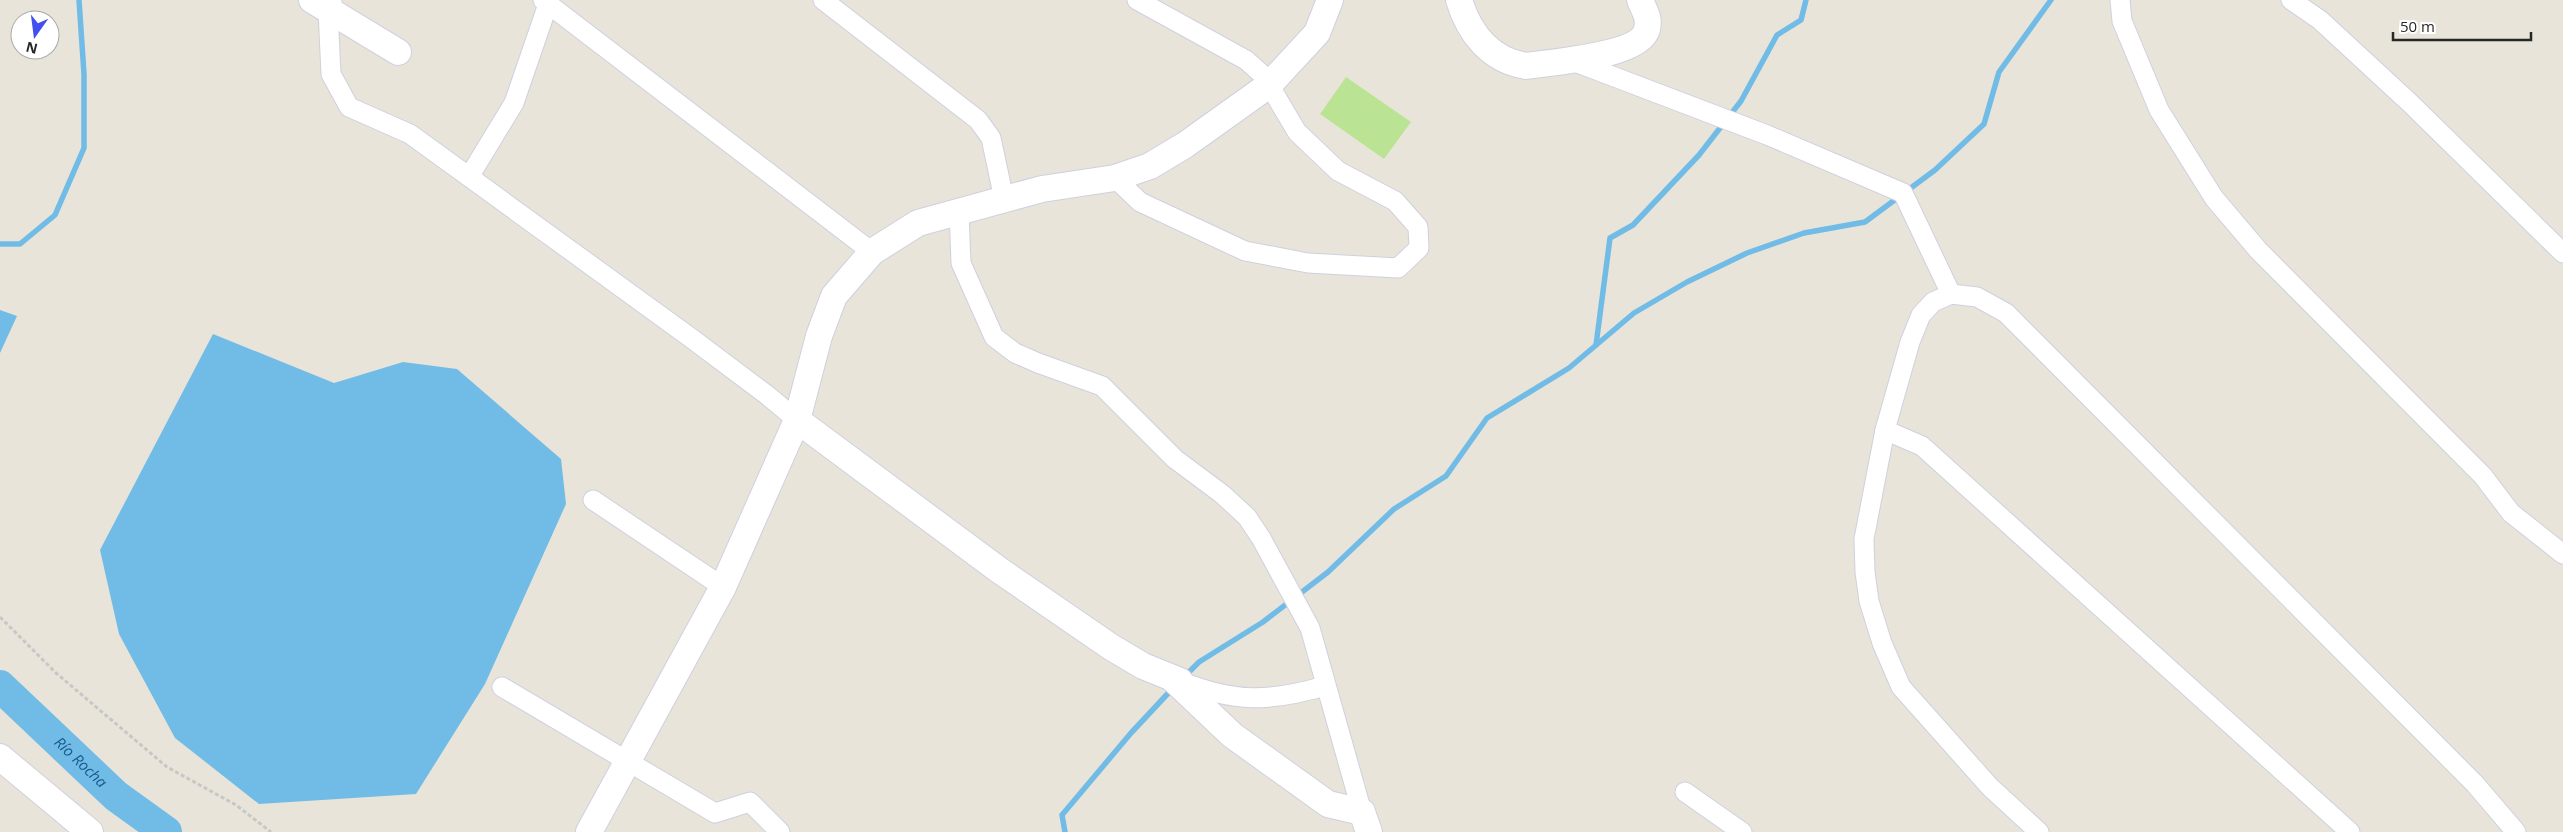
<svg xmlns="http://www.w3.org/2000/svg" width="2563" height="832" viewBox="0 0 2563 832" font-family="'Open Sans',sans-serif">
<rect width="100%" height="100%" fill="#e9e4d9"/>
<path fill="#bae494" d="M1346 77 1411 122 1384 159 1320 114Z"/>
<g fill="#71bce6">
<path d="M0 310 17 316 0 353Z"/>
<path d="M213 334 334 383 403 362 457 369 561 459 566 504 485 684 416 794 259 804 175 738 119 634 100 550Z"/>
</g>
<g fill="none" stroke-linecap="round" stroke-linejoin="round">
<g stroke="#71bce6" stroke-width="5.5">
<path d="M0 244H20L55 215 84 148V74L79 0"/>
<path d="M1596 345 1610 238 1633 225 1699 155 1741 101 1777 35 1801 20 1806 0"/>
<path d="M1185 676 1199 662 1263 622 1328 572 1394 509 1446 476 1487 418 1569 368 1634 313 1687 282 1747 253 1804 233 1865 222 1935 170 1984 124 1999 72 2051 0"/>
<path d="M1065 832 1062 815 1131 733 1173 688"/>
</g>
<path stroke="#71bce6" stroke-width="32" id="s1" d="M0 686 116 796 166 832"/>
<defs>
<g id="street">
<path d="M543 0 872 252"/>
<path d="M823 0 978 120 991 138 1004 199"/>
<path d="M2120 0 2122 21 2159 110 2214 198 2258 250 2483 476 2511 513 2563 554"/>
<path d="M2291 0 2320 20 2410 103 2563 253"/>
<path d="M332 2 328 10 331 74 349 107 410 134 691 338 767 395 797 420"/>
<path d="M1570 60 1767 135 1903 193 1951 294"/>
<path d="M469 177 514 103 548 4"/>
<path d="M1115 178 1140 202 1245 251 1308 263 1398 268 1419 248 1418 227 1395 201 1338 171 1297 132 1264 76 1246 60 1137 0"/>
<path d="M959 211 961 263 994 337 1015 353 1038 363 1102 386 1175 459 1222 494 1247 517 1261 538 1310 628 1362 812"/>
<path d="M1885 430 1922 446 2350 832"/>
<path d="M593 500 723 587"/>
<path d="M1180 681C1235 703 1269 702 1325 686"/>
<path d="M502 687 715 813 750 802 780 832"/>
<path d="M1685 792 1742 832"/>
<path d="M2039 832 1990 787 1901 687 1882 643 1869 601 1865 572 1864 539 1885 430 1910 342 1921 315 1933 302 1951 294 1977 297 2006 313 2475 784 2516 832"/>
</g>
<g id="secondary">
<path d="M312 0 398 52"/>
<path d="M1459 0C1469 33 1490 60 1526 66 1551 62 1641 56 1647 29 1650 18 1644 10 1640 0"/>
<path d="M797 420 999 570 1111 647 1143 666 1180 681"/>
<path d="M1172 678 1232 735 1328 804 1362 812 1369 832"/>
<path d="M0 757 90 832"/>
<path d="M589 832 723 587 797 420 819 336 834 296 872 252 918 223 1042 189 1115 178 1150 166 1185 145 1269 85 1317 33 1330 0"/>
</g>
</defs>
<use href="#street" stroke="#cfd0df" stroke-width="21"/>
<use href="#secondary" stroke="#cfd0df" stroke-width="28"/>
<path stroke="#c7c7c7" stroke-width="3" stroke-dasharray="4 2.5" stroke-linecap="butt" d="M0 617 56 673 167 767 236 805 271 832"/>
<use href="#street" stroke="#fff" stroke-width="19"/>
<use href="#secondary" stroke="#fff" stroke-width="26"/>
</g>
<g text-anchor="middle" stroke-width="5" stroke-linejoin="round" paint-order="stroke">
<g font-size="15" font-style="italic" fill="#15588d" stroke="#fff">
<text dy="5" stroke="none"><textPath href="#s1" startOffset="111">Río Rocha</textPath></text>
</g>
</g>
<g transform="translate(35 35) rotate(194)"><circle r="24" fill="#ffffff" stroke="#a9a9a9"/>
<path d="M0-4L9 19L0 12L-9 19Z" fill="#4150ee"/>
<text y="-8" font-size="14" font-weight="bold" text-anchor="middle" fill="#272727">N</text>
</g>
<path d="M2393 32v8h138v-8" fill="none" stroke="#272727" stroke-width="2.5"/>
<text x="2400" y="32" font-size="15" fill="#272727" stroke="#ffffff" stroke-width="4" paint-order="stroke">50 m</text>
</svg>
